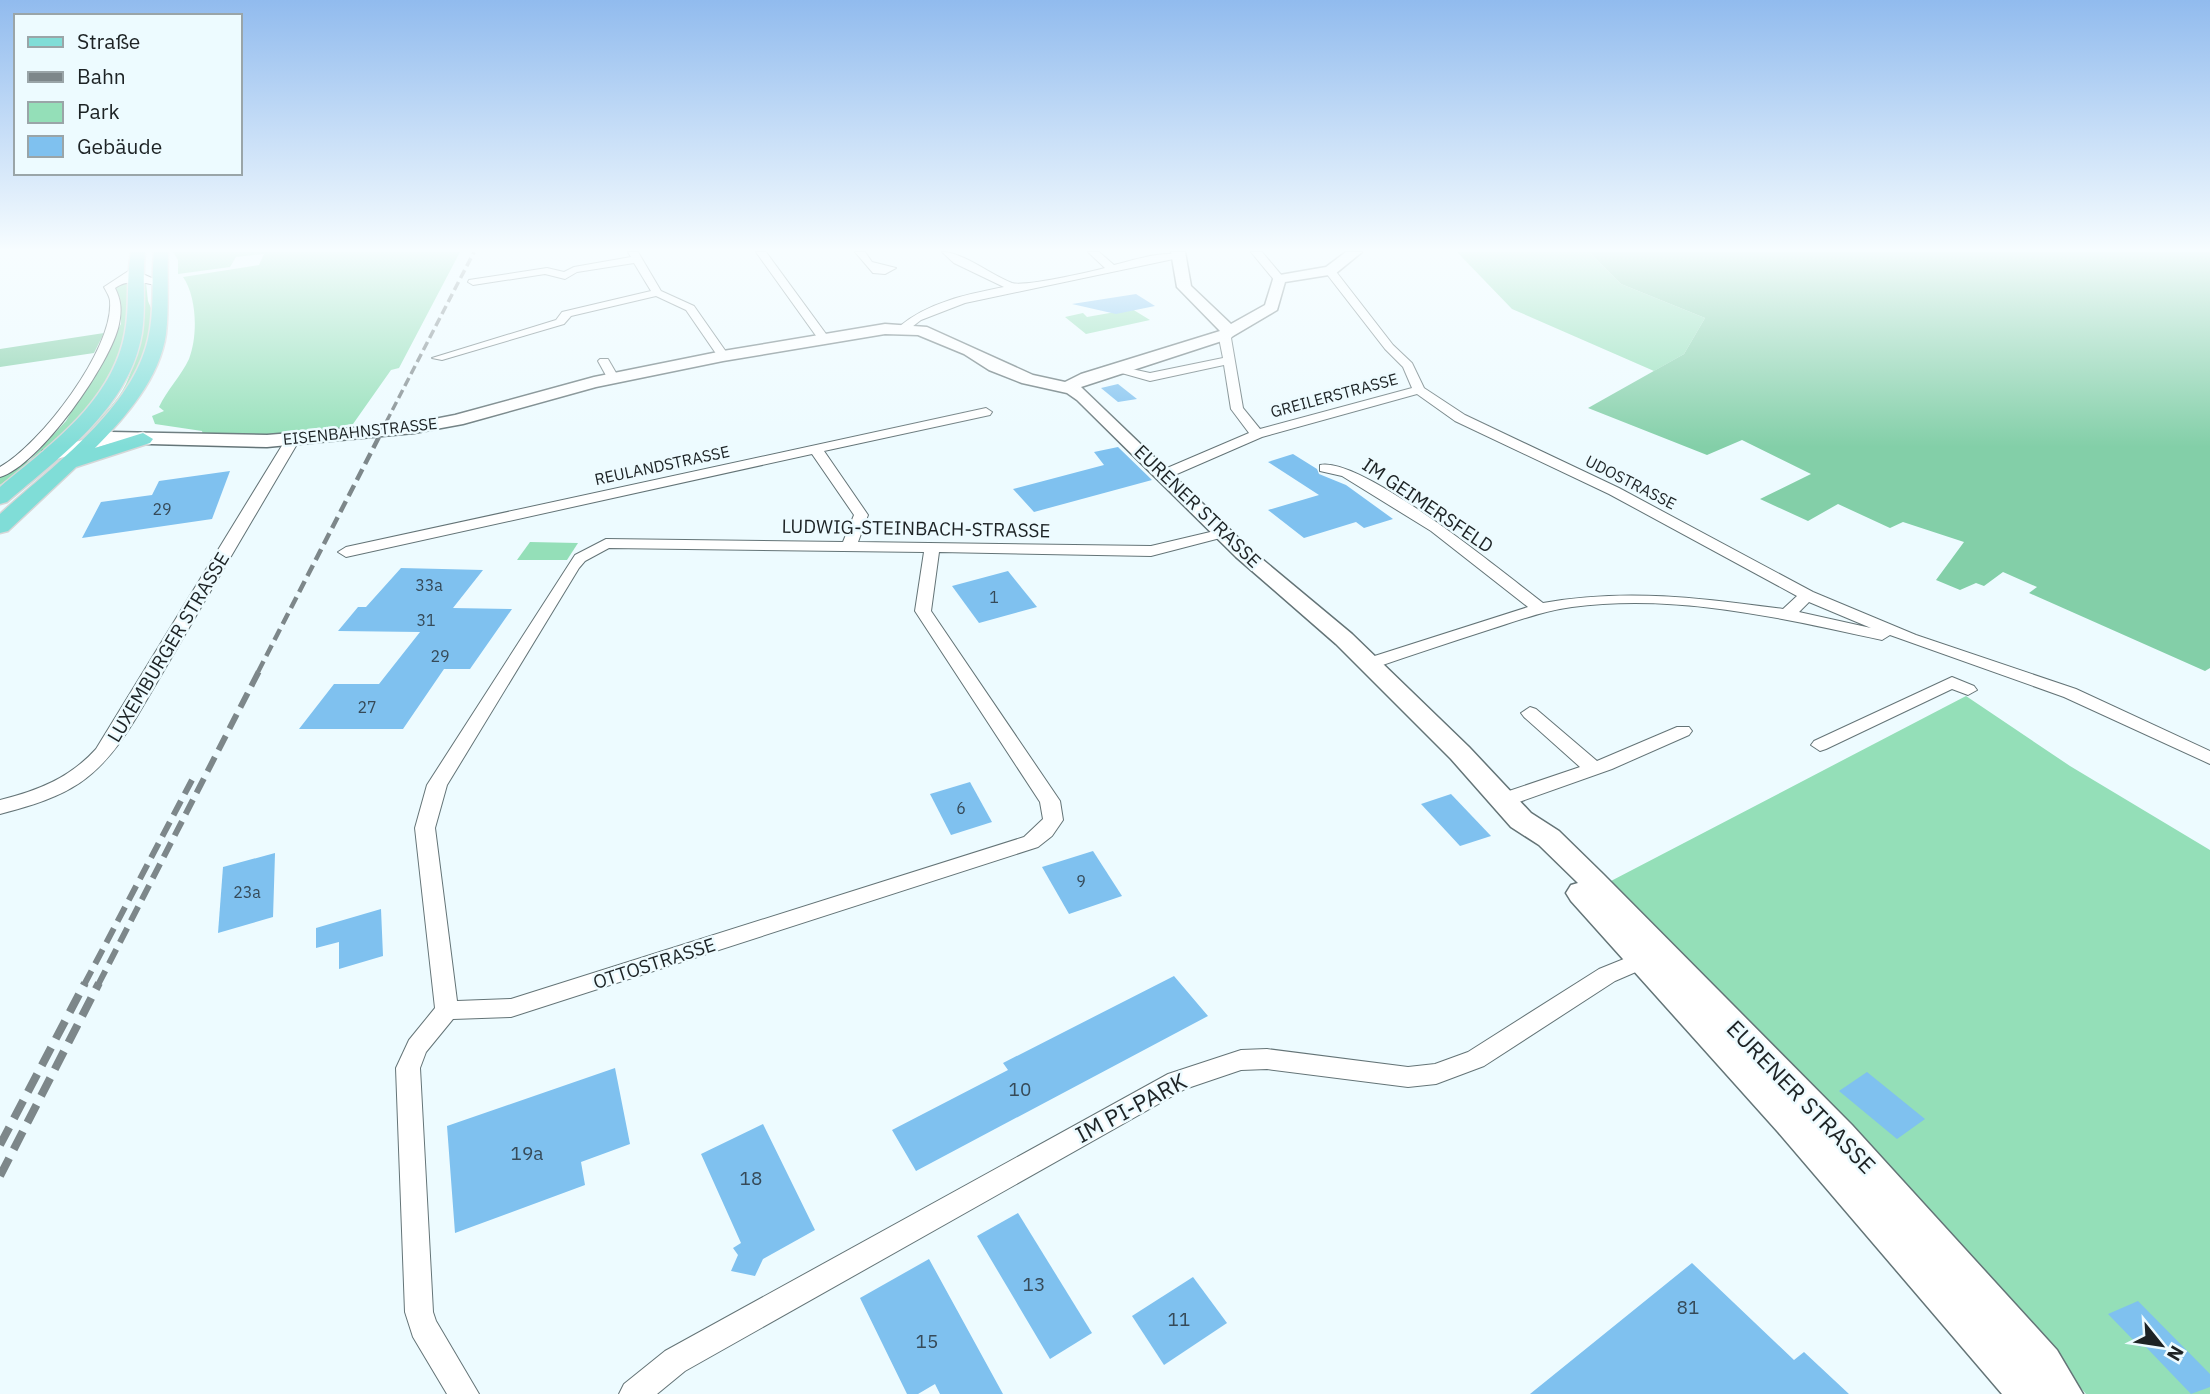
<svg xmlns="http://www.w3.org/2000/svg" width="2210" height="1394" viewBox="0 0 2210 1394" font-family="'IBM Plex Sans',sans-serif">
<rect width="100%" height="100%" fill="#edfbff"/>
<g fill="#94dfb8">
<path d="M173 252H460L399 368 391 370 353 424 345 425 342 429 254 438 203 435 202 431 155 424 152 416 164 411 159 407C167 390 181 376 189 359 198 336 197 297 183 277L259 265 264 254 236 257 230 267 178 274V260Z"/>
<path d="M1457 252H1589L1621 284 1705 318 1684 354 1654 371 1512 309Z"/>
<path d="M129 282 128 330 116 369 84 414 39 457 0 485V476L30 460 66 421 121 324 120 299 115 288 116 285Z"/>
<path d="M144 282 146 283 148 301 153 313V335L131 385 95 430H89C102 416 118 401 126 384 141 352 142 317 144 282Z"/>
<path d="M1132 309 1150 320 1086 334 1065 317 1083 313 1087 317Z"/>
<path d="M530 542 578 543 567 560H517Z"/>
<path d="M1966 696 2070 766 2210 850V1394H2086L1873 1158 1609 882Z"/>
</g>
<g fill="#83cfa8">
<path d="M1589 252H2210V668L2205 671 2029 593 2037 587 2003 572 1984 586 1976 583 1960 590 1936 580 1964 542 1903 522 1890 528 1838 504 1808 521 1760 499 1811 474 1742 440 1707 455 1588 408 1684 354 1705 318 1621 284Z"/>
<path d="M104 333 94 353 0 367V349Z"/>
</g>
<g fill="#7fc1ef">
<path d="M1136 294 1155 306 1116 314 1072 304Z"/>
<path d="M1118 384 1137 399 1118 402 1101 388Z"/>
<path d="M1118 447 1152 480 1034 512 1013 489 1104 465 1094 452Z"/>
<path d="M1293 454 1317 469 1319 474 1346 485 1393 519 1364 528 1356 522 1304 538 1268 510 1319 495 1268 462Z"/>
<path d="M230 471 212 519 82 538 101 502 152 495 159 481Z"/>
<path d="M401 568 483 570 453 608 512 609 470 669H444L403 729H299L334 684H379L420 632 338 631 358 607H366Z"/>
<path d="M1008 571 1037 607 979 623 952 586Z"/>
<path d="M970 782 992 822 951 835 930 794Z"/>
<path d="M1451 794 1491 836 1460 846 1421 804Z"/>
<path d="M1093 851 1122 896 1069 914 1042 867Z"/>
<path d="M275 853 273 917 218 933 223 867Z"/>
<path d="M381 909 383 956 339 969V942L316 948V928Z"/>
<path d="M1174 976 1208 1016 916 1171 892 1130 1008 1070 1003 1063Z"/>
<path d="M615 1068 630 1144 581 1162 585 1185 455 1233 447 1126Z"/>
<path d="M1867 1072 1925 1119 1897 1139 1839 1091Z"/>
<path d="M763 1124 815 1230 763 1259 755 1276 731 1271 738 1255 733 1248 741 1243 701 1154Z"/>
<path d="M1018 1213 1092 1333 1050 1359 977 1236Z"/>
<path d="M929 1259 1003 1394H940L935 1384 918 1394H907L860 1298Z"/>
<path d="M1692 1263 1794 1360 1804 1352 1849 1394H1530Z"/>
<path d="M1193 1277 1227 1323 1164 1365 1132 1316Z"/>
<path d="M2138 1301 2210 1374V1387L2191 1394 2144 1345 2140 1347 2108 1314Z"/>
</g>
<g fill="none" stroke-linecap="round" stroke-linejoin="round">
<defs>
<g id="street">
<path d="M628 252H638L661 291 694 306 729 356 727 358H719L686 310 656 296 571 316 564 324 442 360 432 358 556 320 562 312 651 291 634 263 577 272 565 279 545 274 473 285 468 282 469 280 547 268 564 272 574 267 631 257Z"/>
<path d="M756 252H766L829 338 827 340H819Z"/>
<path d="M855 252H865L872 262 896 268 885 274 873 273Z"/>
<path d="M942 252C963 252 991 275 1012 283 1024 287 1090 272 1105 268L1088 252H1099L1114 265C1131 261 1169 248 1183 257L965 303 921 320 908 330H900V326C929 302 968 294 1004 287L954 263Z"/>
<path d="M1251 252H1262L1283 277V281H1275Z"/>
<path d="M133 268 138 271 132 277 145 275 163 283 158 286C144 282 128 279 115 288 121 300 122 310 119 324 112 362 39 466 0 477V467C40 445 114 349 110 301 110 297 106 291 104 287Z"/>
<path d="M1326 269H1334L1393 345 1412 363 1424 388 1465 415 1619 488 1813 592 1916 635 2076 689 2210 751V764L2064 697 1890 635 1882 640C1781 618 1676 593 1572 607 1542 611 1514 622 1485 631 1448 643 1411 655 1374 668H1362L1360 664 1362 660 1528 607 1431 531 1342 476 1320 471V465C1362 456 1505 574 1543 603 1625 588 1702 598 1783 609L1797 596 1609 494 1455 421 1417 394 1262 437 1170 477H1160V471L1249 433 1231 409 1224 365 1150 381 1118 372V366L1150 373 1223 358 1219 338 1226 330H1234L1236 332 1231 338 1243 408 1260 429 1412 388 1403 367 1385 349 1326 273ZM1809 602 1871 628 1799 612Z"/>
<path d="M600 359H608L619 378 617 381H609L598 361Z"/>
<path d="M986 408 992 412 990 415 824 451 868 515 858 542 1151 546 1223 529 1230 533 1228 536 1151 556 939 552 931 611 1060 801 1063 820 1052 836 1038 847 511 1017 453 1019 426 1052 420 1068 433 1312 436 1321 479 1394H447L413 1337 405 1312 396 1068 409 1040 435 1008 415 828 427 785 575 555 606 539 843 542 854 515 812 454 346 557 338 552 346 547ZM609 548 924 552 915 611 1040 802 1043 819 1024 837 511 999 457 1001 435 828 447 785 579 568 585 561Z"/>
<path d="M293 435 300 439 136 718C98 781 69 796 0 814V800C37 791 70 778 96 749L286 439Z"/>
<path d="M1952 677 1974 686 1977 690 1968 695 1952 689 1826 749 1820 751 1811 745 1814 741Z"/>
<path d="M1530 707 1536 709 1597 761 1677 727H1689L1692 731 1689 735 1612 769 1508 806H1494L1491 801 1494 796 1580 767 1524 717 1521 713Z"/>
<path d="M1651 948 1659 950 1662 956 1659 962 1615 981 1484 1066 1436 1084 1408 1087 1267 1069 1241 1070 1185 1089 685 1371 657 1394H619L624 1384 665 1351 1168 1074 1241 1050 1267 1049 1408 1067 1435 1064 1468 1052 1599 969Z"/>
</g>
<path id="secondary" d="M1171 252H1185L1191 286 1231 324 1265 305 1274 276 1326 267 1346 252H1362L1335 274 1285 282 1277 310 1228 339 1081 387 1250 549 1352 634 1469 747 1531 813 1559 831 1603 874 1852 1125 2057 1350 2083 1394H2002L1778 1132 1571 901 1566 893 1571 885 1578 883 1539 845 1511 827 1451 759 1336 644 1236 557 1077 400 1067 393 1022 383 989 370 964 354 918 335 885 334 723 361 596 387 463 424 414 433 267 447 112 443 50 461 41 455 43 451 111 432 267 435 414 423 455 415 594 377 723 351 885 324 927 327 1033 375 1065 382 1081 374 1220 331 1177 287Z"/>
<g id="primary">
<path d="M131 252H145C142 279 146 306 142 333 130 407 60 457 7 502L0 504V487C50 445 113 401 125 332 130 306 126 279 131 252Z"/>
<path d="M154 252H168C167 280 169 307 166 334 160 378 125 418 95 448L143 433 153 439 150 443 76 467 8 531 0 533V514C51 467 132 410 148 339 155 311 151 281 154 252Z"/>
</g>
</defs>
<use href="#street" stroke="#647477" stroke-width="2"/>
<use href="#secondary" stroke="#647477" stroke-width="3"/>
<use href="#primary" stroke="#d6d7d8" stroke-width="3"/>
<use href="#street" fill="#fff" fill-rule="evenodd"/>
<use href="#secondary" fill="#fff" fill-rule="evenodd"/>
<use href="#primary" fill="#80ddd7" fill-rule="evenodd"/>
<path stroke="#7d878a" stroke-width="3.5" stroke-dasharray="9 4.5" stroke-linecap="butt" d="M380 434 474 252"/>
<path stroke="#7d878a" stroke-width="4.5" stroke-dasharray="12 6" stroke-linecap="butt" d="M258 672 381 433"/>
<g stroke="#7d878a" stroke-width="6" stroke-dasharray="16 8" stroke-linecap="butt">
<path d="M84 985 192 780"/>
<path d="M98 985 259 671"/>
</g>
<g stroke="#7d878a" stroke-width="8" stroke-dasharray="20 10" stroke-linecap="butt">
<path d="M0 1145 85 983"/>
<path d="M0 1176 99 983"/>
</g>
</g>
<linearGradient id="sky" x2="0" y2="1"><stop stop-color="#91bbee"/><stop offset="0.56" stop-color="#f7fdff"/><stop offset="1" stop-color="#f7fdff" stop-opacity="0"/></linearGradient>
<rect width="2210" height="447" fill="url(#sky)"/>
<g text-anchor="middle" stroke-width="5" stroke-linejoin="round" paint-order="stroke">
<g font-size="16" fill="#1d2325" stroke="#edfbff">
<text transform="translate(1334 395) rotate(-15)" y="6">GREILERSTRASSE</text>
<text transform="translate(360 431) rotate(-6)" y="6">EISENBAHNSTRASSE</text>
<text transform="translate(662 465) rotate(-12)" y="6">REULANDSTRASSE</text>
<text transform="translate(1631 482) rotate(27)" y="6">UDOSTRASSE</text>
</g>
<g font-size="16" fill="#364a58">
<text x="162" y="515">29</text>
<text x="429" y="591">33a</text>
<text x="994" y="603">1</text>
<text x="426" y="626">31</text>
<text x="440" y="662">29</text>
<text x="367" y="713">27</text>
<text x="961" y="814">6</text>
<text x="1081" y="887">9</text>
<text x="247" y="898">23a</text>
</g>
<g font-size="19" fill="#1d2325" stroke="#edfbff">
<text transform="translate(1428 505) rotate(34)" y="7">IM GEIMERSFELD</text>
<text transform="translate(1198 506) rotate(44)" y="7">EURENER STRASSE</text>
<text transform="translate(916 528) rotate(1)" y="7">LUDWIG-STEINBACH-STRASSE</text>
<text transform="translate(168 647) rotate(-59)" y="7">LUXEMBURGER STRASSE</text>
<text transform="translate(654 963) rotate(-18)" y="7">OTTOSTRASSE</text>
</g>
<g font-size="19" fill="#364a58">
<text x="1020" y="1096">10</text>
<text x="527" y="1160">19a</text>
<text x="751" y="1185">18</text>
<text x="1034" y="1291">13</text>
<text x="1688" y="1314">81</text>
<text x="1179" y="1326">11</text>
<text x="927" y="1348">15</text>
</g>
<g font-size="23" fill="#1d2325" stroke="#edfbff">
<text transform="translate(1801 1097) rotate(46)" y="8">EURENER STRASSE</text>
<text transform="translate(1131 1108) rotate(-28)" y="8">IM PI-PARK</text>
</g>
</g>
<rect x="14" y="14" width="228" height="161" fill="#edfbff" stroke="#9aa5a8" stroke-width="2"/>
<rect x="28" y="37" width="35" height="10" fill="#80ddd7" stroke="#9aa5a8" stroke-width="2"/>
<text x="77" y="49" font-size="21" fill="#1d2325">Straße</text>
<rect x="28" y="72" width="35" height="10" fill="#7d878a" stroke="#9aa5a8" stroke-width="2"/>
<text x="77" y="84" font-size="21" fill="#1d2325">Bahn</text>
<rect x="28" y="102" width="35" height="21" fill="#94dfb8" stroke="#9aa5a8" stroke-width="2"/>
<text x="77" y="119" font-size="21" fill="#1d2325">Park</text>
<rect x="28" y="136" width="35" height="21" fill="#7fc1ef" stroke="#9aa5a8" stroke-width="2"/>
<text x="77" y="154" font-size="21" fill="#1d2325">Gebäude</text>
<g transform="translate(2161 1345) rotate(120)" stroke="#edfbff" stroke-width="5" paint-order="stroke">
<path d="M0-5L12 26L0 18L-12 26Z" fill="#1d2325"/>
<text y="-10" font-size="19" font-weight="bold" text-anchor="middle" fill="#1d2325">N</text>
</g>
</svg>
